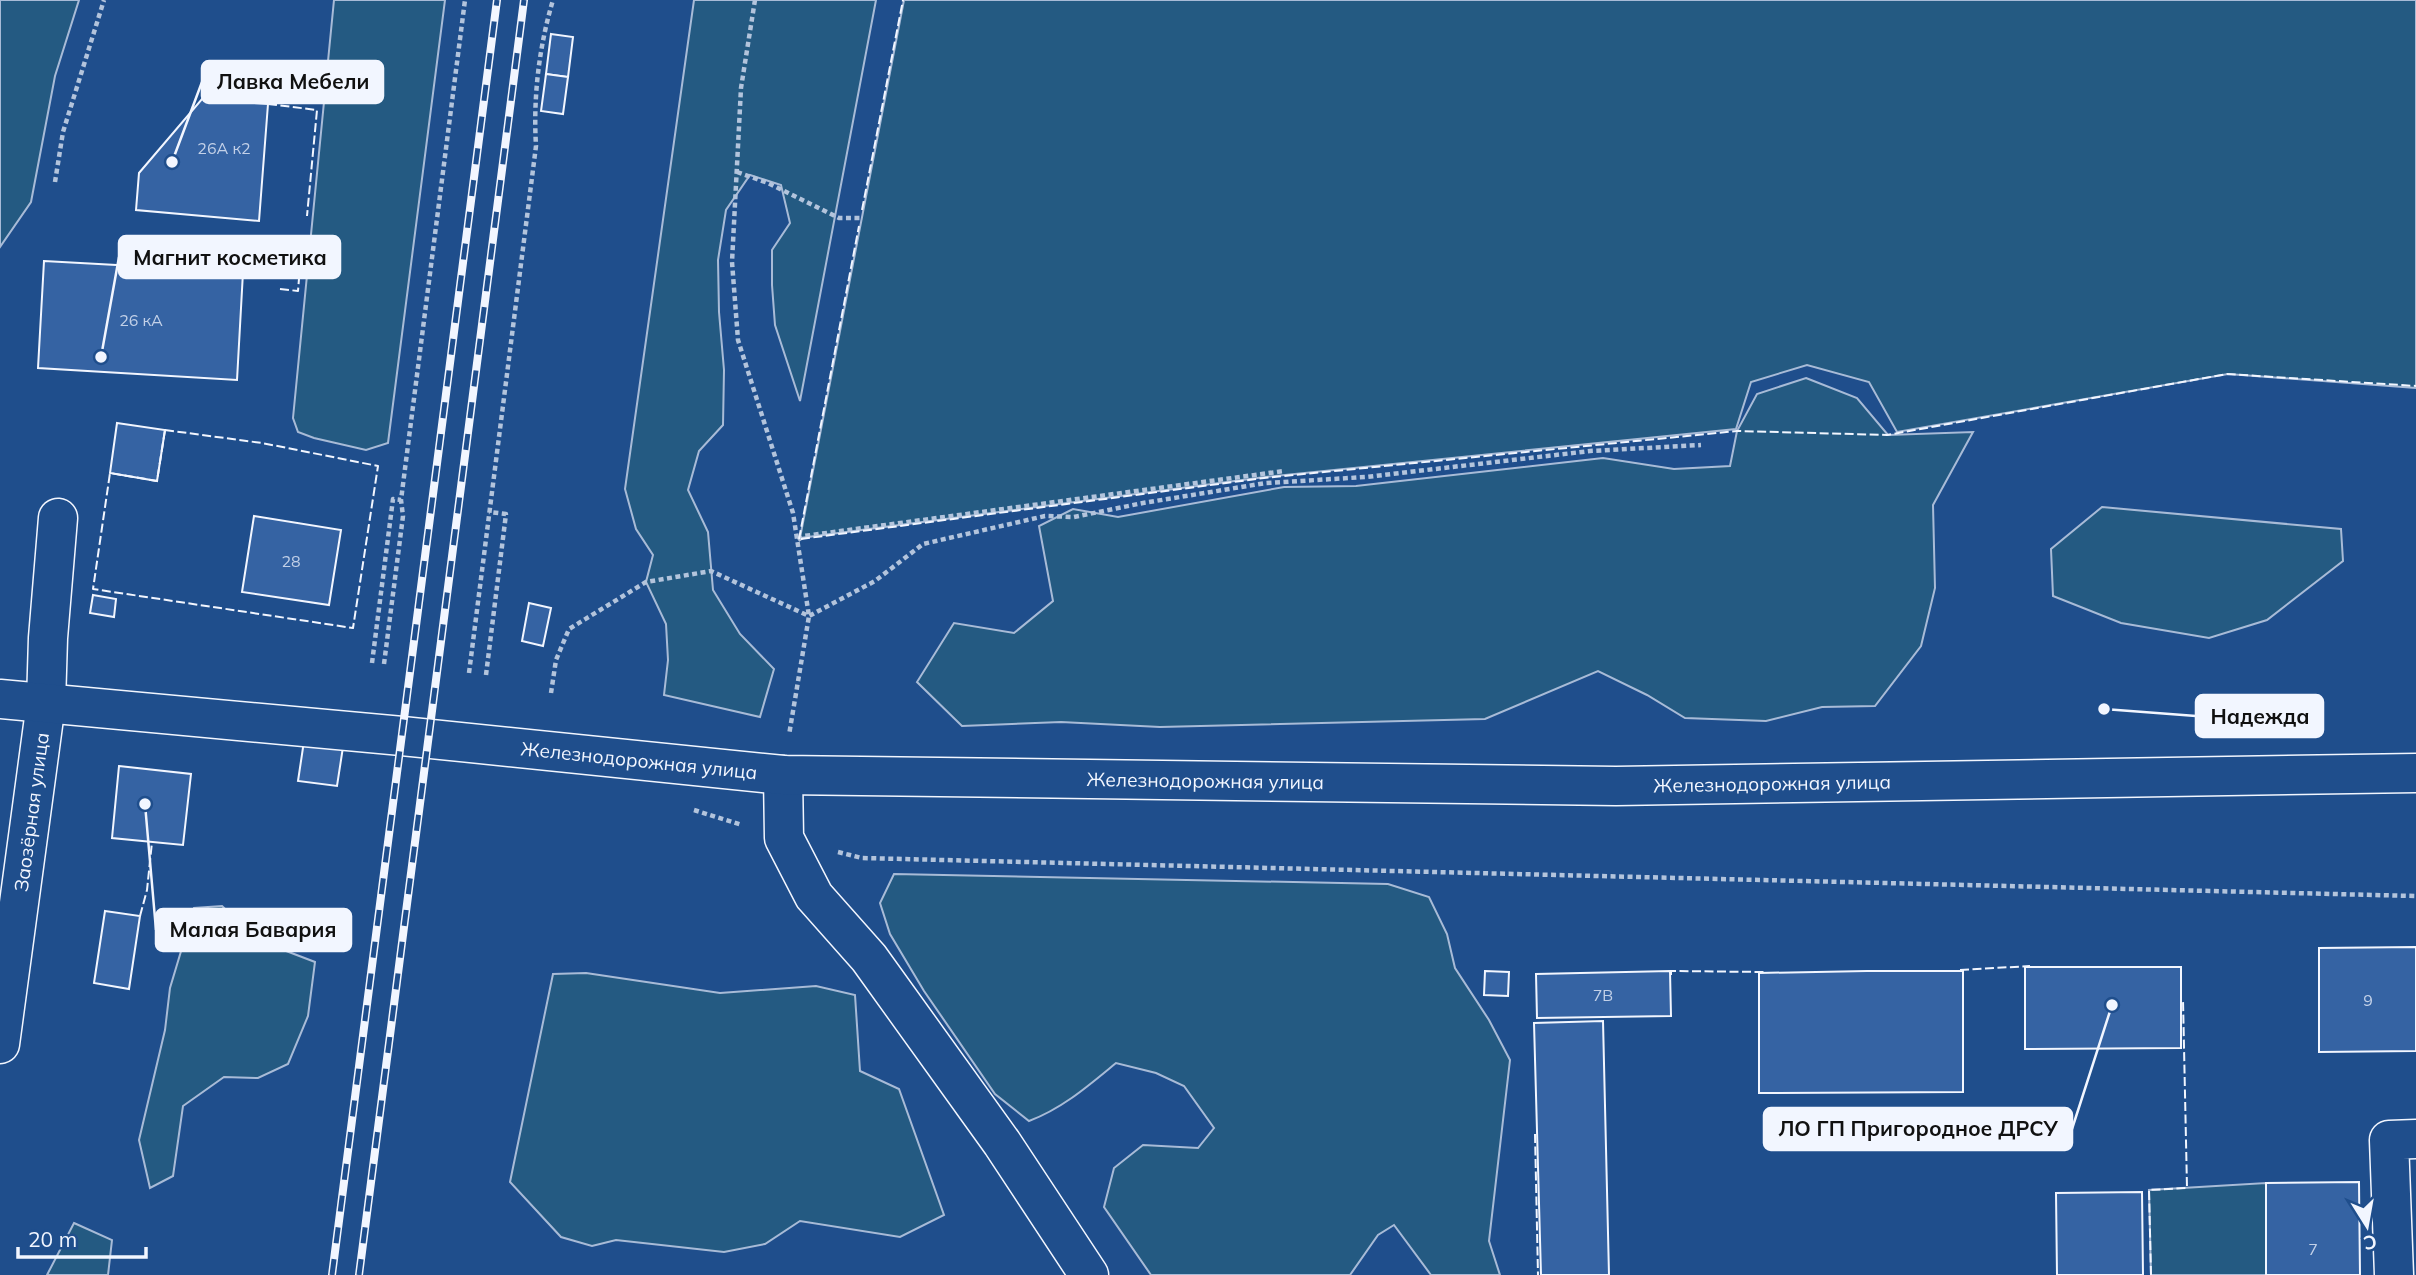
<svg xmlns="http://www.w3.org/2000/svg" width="2416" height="1275" viewBox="0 0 2416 1275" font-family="Mulish,sans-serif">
<rect width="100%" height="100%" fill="#1f4e8c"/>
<g fill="#245a82" stroke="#a8bbd7" stroke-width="2">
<path d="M0 0H79L55 76 31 202 0 247Z"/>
<path d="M334 0H445L388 443 366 450 314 438 298 432 293 418Z"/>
<path d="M694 0H876L800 401 775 325 772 285V250L790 223 781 185 750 175 726 210 718 260 719 312 724 370 723 425 699 451 688 490 708 532 713 590 740 634 774 669 760 717 664 695 668 660 666 624 646 582 653 555 636 529 625 489Z"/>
<path d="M904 0H2416V388L2228 374 1897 432 1869 382 1807 365 1751 382 1736 429 1265 477 800 538Z"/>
<path d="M1806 378 1857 398 1888 435 1973 432 1933 505 1935 588 1921 646 1875 706 1822 707 1766 721 1685 718 1647 695 1598 671 1485 719 1160 727 1061 722 962 726 917 682 954 623 1014 633 1053 601 1039 526 1073 509 1118 517 1284 487 1356 486 1603 458 1674 469 1730 466 1737 431 1757 394Z"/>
<path d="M2102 507 2341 529 2343 561 2267 620 2209 638 2121 623 2053 596 2051 549Z"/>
<path d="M894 874 1388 884 1429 897 1447 934 1455 968 1489 1020 1510 1060 1489 1241 1500 1275H1431L1394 1225 1378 1235 1350 1275H1151L1104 1207 1114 1168 1143 1145 1198 1148 1214 1128 1184 1086 1156 1073 1116 1063C1088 1086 1063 1108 1029 1121L995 1094 924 991 890 934 880 903Z"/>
<path d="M222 906 247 930 281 949 315 962 308 1016 288 1064 258 1078 224 1077 183 1106 173 1176 150 1188 139 1140 165 1030 170 988 194 908Z"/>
<path d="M586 973 720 993 816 986 855 995 860 1071 899 1089 944 1215 900 1237 800 1221 765 1244 724 1252 616 1240 592 1246 561 1237 510 1182 553 974Z"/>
<path d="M2266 1183V1275H2151L2149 1190Z"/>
<path d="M74 1223 112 1240 108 1275H47Z"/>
</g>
<g fill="#3563a3" stroke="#f2f6ff" stroke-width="2">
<path d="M551 34 573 37 568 77 546 74Z"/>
<path d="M546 74 568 77 563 114 541 111Z"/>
<path d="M202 99 268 104 259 221 136 210 139 173Z"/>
<path d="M44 261 243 272 237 380 38 368Z"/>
<path d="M117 423 165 430 157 481 110 473Z"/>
<path d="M254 516 341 530 329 605 242 592Z"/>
<path d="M93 595 116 599 114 617 90 613Z"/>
<path d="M529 603 551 608 543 646 522 641Z"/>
<path d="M304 741 343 747 337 786 298 781Z"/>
<path d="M119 766 191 774 183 845 112 838Z"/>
<path d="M105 911 140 916 129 989 94 983Z"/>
<path d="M2416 947V1051L2319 1052V948Z"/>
<path d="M2025 967H2181V1048L2025 1049Z"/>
<path d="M1485 971 1509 972 1508 996 1484 995Z"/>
<path d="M1670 971 1671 1016 1537 1018 1536 974Z"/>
<path d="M1867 971H1963V1092L1759 1093V973Z"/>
<path d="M1603 1021 1609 1275H1541L1534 1023Z"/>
<path d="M2359 1182 2360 1275H2266V1183Z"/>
<path d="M2142 1192 2143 1275H2057L2056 1193Z"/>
</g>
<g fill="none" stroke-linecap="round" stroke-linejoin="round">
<defs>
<g id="minor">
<path d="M783 775 784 838 814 896 869 958 1002 1143 1089 1275"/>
<path id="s1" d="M0 1044 46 703 48 638 58 518"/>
<path d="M2394 1275 2389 1140 2416 1139"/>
</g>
<g id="major">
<path id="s2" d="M0 699 402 736 783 775 1616 786 2416 773"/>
</g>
</defs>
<use href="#minor" stroke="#f2f6ff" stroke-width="41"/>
<use href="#major" stroke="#f2f6ff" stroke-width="41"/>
<g stroke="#b3c4dc" stroke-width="4.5" stroke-dasharray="5 3.5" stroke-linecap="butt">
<path d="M755 0 741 88 732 262 738 340 793 513 809 616 789 735"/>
<path d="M737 172 768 183 839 218H863"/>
<path d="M55 182 63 132 104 0"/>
<path d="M798 540 804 536 1284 471"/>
<path d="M372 663 393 499 401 500"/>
<path d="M384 664 403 516 401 500 465 0"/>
<path d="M469 673 536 146C533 97 539 47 553 0"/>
<path d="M486 675 506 514 489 512"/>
<path d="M551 693 556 660 569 629 646 582 711 571 809 616 875 581 923 544 1045 516 1074 517 1143 503 1266 483 1366 477 1590 451 1701 445"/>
<path d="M694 810 742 825"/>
<path d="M838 852 862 858 2416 896"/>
</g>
<use href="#minor" stroke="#1f4e8c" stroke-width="38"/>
<use href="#major" stroke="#1f4e8c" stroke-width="38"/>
<defs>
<g id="rail">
<path d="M332 1275 497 0"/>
<path d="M359 1275 524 0"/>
</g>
</defs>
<use href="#rail" stroke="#f2f6ff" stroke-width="8"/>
<use href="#rail" stroke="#1f4e8c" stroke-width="5" stroke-dasharray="16" stroke-linecap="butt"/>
<g stroke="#f2f6ff" stroke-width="2" stroke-dasharray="9 3.5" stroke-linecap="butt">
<path d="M268 104 317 110 307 216"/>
<path d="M862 210 903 0"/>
<path d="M280 289 298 291 301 254 284 252"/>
<path d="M165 430 262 443 378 466 353 628 93 589 110 473 157 481Z"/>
<path d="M799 539 859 226"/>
<path d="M801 539 1264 478 1737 431 1887 435 2227 374 2416 386"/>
<path d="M140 916 147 890 152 842"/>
<path d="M1960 970 2030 966"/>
<path d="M1671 975V971L1764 972"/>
<path d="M1535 1134 1538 1275"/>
<path d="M2151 1275 2149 1190 2187 1188 2183 1000"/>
</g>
</g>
<g text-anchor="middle" stroke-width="5" stroke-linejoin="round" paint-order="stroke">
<g font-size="16" fill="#c3d1e8">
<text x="224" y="154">26А к2</text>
<text x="141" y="326">26 кА</text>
<text x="291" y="567">28</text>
<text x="1603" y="1001">7В</text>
<text x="2368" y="1006">9</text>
<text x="2313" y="1255">7</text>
</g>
<g font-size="19" fill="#f2f6ff" stroke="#1f4e8c">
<text dy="7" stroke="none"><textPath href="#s2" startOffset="642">Железнодорожная улица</textPath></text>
<text dy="7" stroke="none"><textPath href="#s2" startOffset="1209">Железнодорожная улица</textPath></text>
<text dy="7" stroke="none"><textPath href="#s2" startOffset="1776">Железнодорожная улица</textPath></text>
<text dy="7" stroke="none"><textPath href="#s1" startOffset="234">Заозёрная улица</textPath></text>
</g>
</g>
<path fill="none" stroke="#f2f6ff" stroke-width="2.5" d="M172 162L202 82M101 357L119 257M2104 709L2196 716M145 804L156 930M2112 1005L2072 1129"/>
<g fill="#f2f6ff" stroke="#1f4e8c" stroke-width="2.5">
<circle cx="172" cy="162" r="7"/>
<circle cx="101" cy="357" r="7"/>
<circle cx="2104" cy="709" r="7"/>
<circle cx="145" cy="804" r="7"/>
<circle cx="2112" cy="1005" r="7"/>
</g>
<g fill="#f2f6ff" stroke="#f2f6ff" stroke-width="2.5">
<rect x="202" y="61" width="181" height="42" rx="7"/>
<rect x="119" y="236" width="221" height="42" rx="7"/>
<rect x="2196" y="695" width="127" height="42" rx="7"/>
<rect x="156" y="909" width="195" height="42" rx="7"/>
<rect x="1764" y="1108" width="308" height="42" rx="7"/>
</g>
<g font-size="21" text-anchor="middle" font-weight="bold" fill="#111">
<text x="293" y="89">Лавка Мебели</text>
<text x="230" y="265">Магнит косметика</text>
<text x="2260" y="724">Надежда</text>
<text x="253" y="937">Малая Бавария</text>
<text x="1918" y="1136">ЛО ГП Пригородное ДРСУ</text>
</g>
<g transform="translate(2367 1226) rotate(169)" stroke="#1f4e8c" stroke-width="5" paint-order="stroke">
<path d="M0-5L12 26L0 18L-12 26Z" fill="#f2f6ff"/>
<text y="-10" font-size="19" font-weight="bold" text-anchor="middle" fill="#f2f6ff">С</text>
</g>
<path d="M18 1247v10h128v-10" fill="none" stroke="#f2f6ff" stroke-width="3.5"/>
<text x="28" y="1247" font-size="21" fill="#f2f6ff" stroke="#1f4e8c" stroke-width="5" paint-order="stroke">20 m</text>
</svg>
